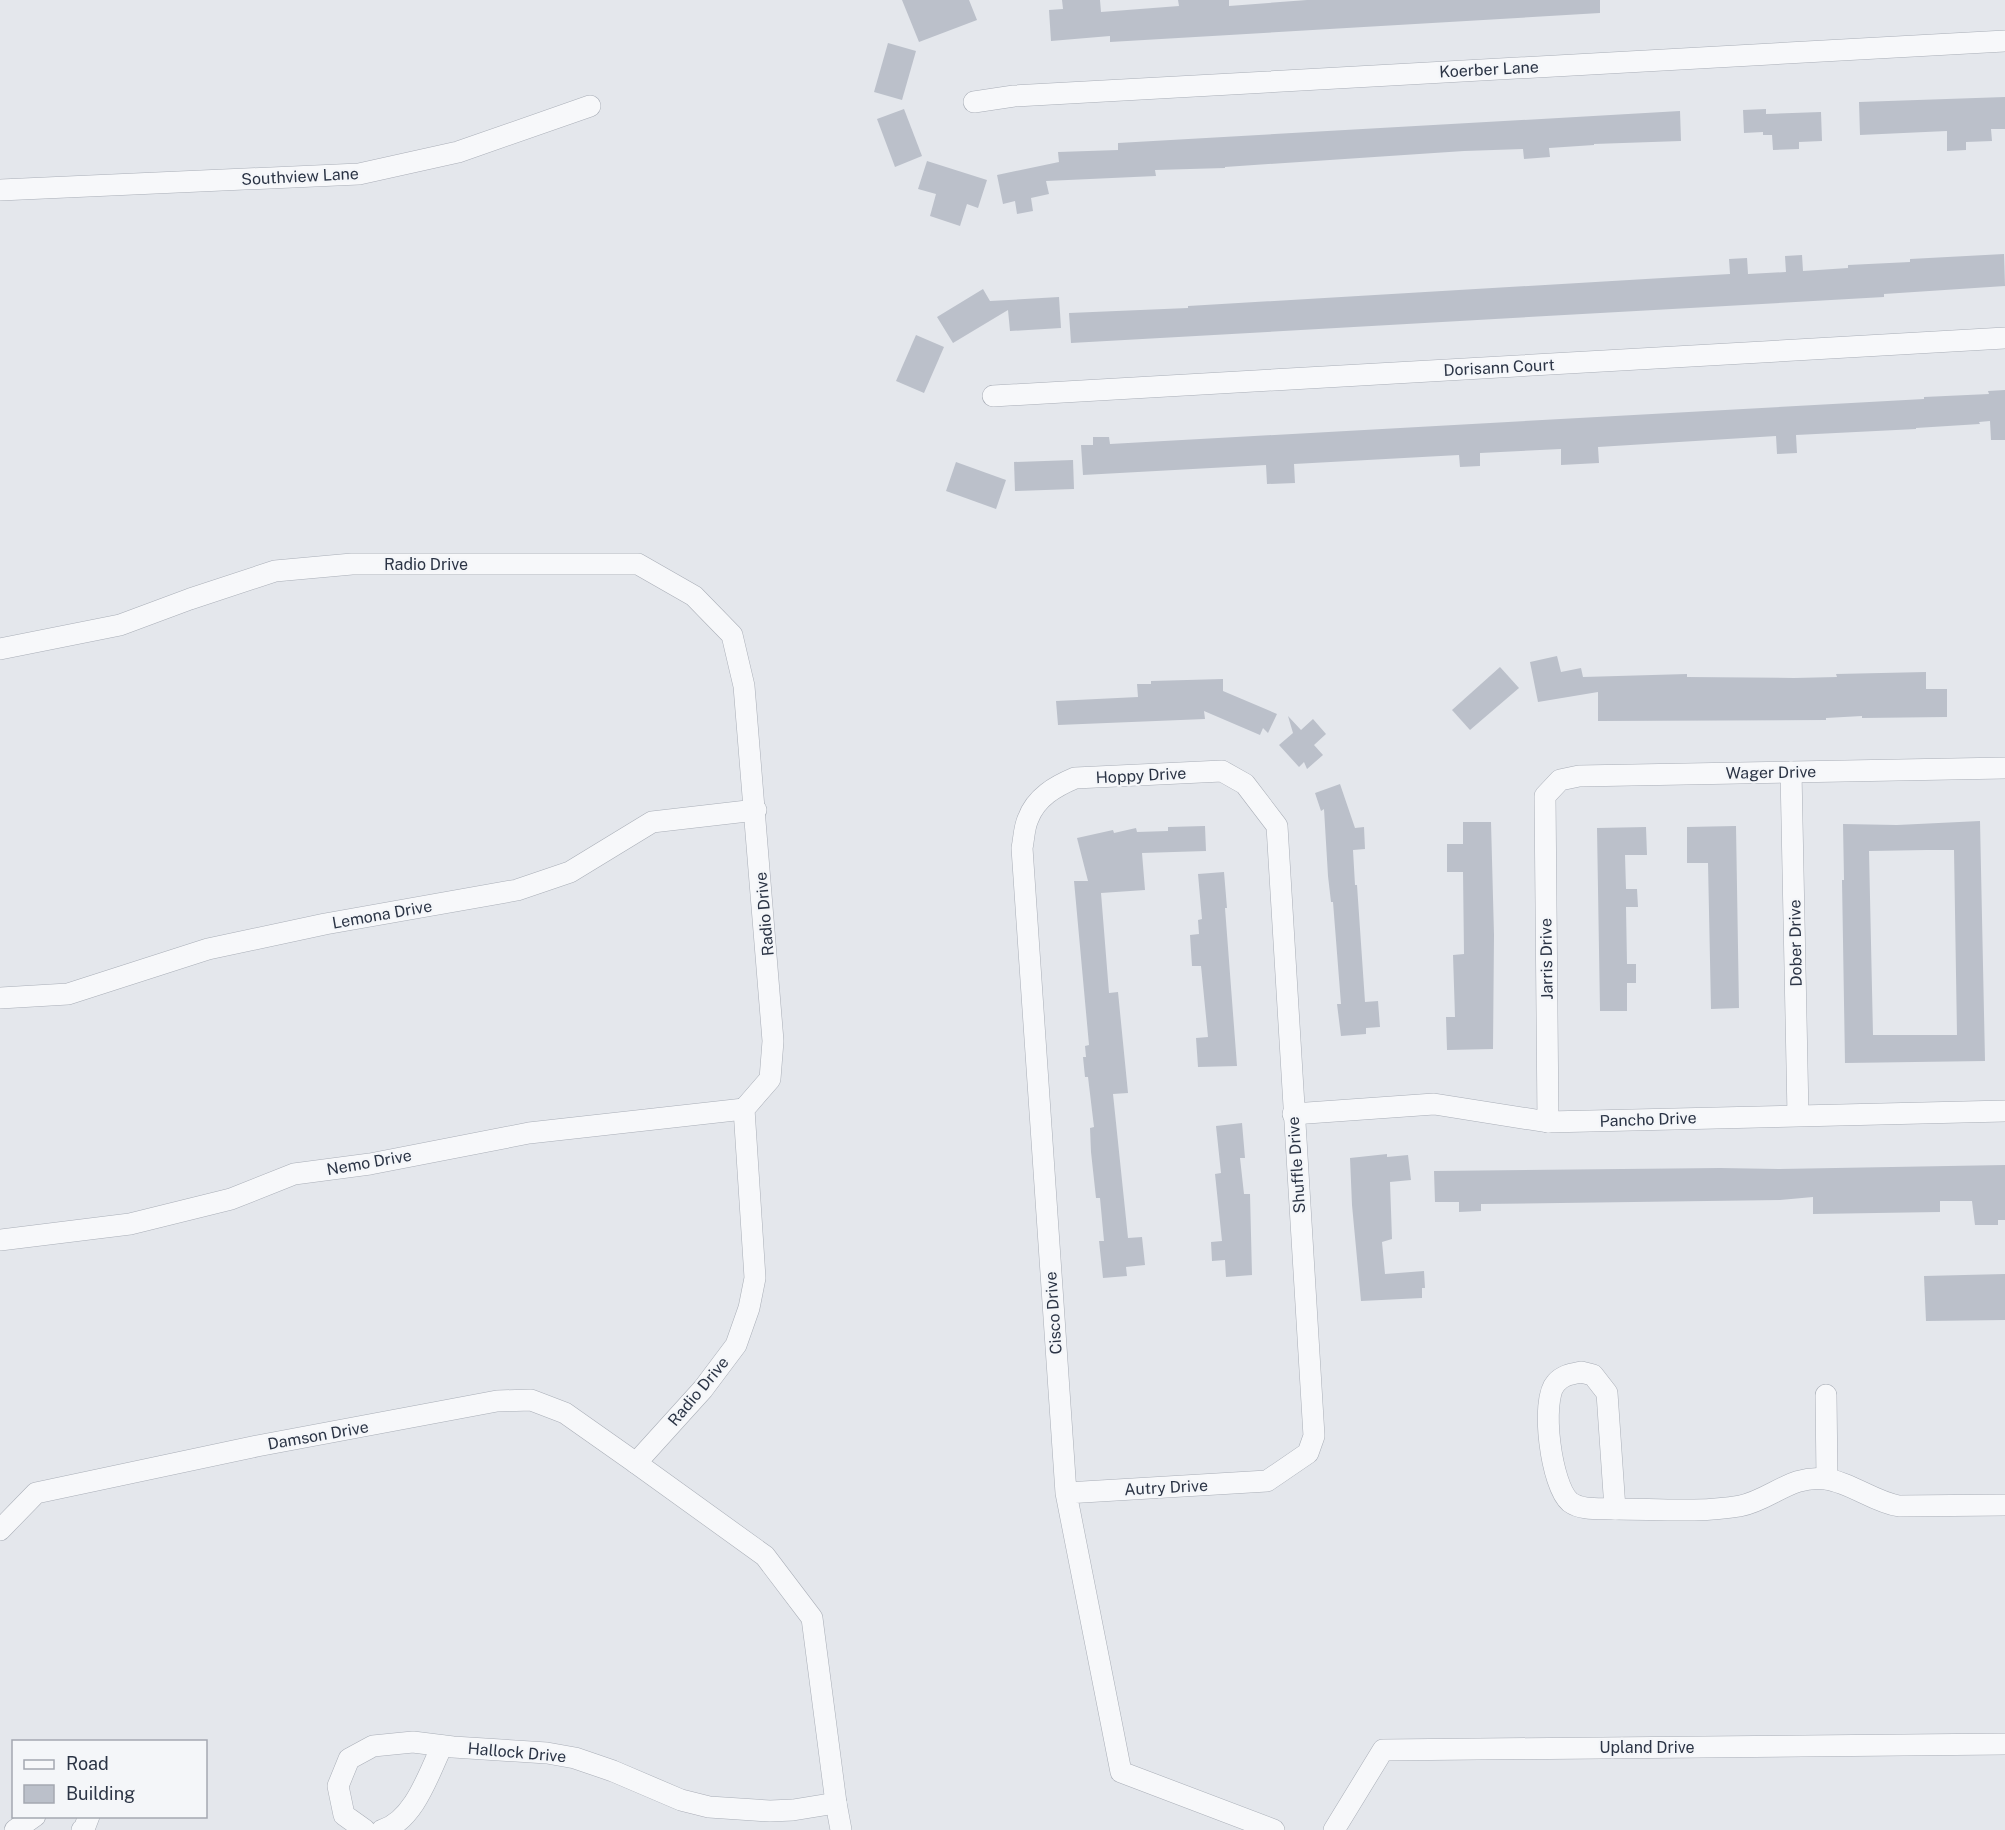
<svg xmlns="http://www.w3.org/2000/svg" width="2005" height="1830" viewBox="0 0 2005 1830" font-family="'Public Sans',sans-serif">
<rect width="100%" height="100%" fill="#e4e7ec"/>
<g fill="#bbc0ca" fill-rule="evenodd">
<path d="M902 0H969L977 20 919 42Z"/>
<path d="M1062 0H1100L1101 12 1179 6 1178 0H1229V6L1307 0H1600V13L1110 42V36L1051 41 1049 10 1063 9Z"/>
<path d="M888 43 916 51 902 100 874 92Z"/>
<path d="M2005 97V129H1991L1992 141 1966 142V150L1947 151V131L1860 135 1859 102Z"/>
<path d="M904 109 922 156 895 167 877 119Z"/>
<path d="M1766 109V114L1821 112 1822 141 1799 142V149L1773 150 1772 135H1763V132L1744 133 1743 110Z"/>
<path d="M1680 111 1681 141 1594 144V145L1549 148 1550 157 1524 159 1523 149 1464 151 1225 167V168L1155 170 1156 176 1046 181 1049 194 1031 198 1033 211 1017 214 1015 201 1003 204 997 175 1059 162 1058 152 1118 150V143Z"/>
<path d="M927 161 987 180 978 208 967 204 960 226 930 216 936 194 918 189Z"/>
<path d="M2004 254 2005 286 1884 294V297L1071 343 1069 313 1188 308V306L1730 274 1729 259 1747 258 1748 274 1786 272 1785 256 1802 255 1803 271 1848 268V265L1910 262V259Z"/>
<path d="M983 289 990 301 1059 297 1061 328 1010 331 1008 310 953 343 937 317Z"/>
<path d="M916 335 944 347 924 393 896 381Z"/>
<path d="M2005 390V440H1991L1990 421 1979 422 1980 424 1916 428V429L1796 435 1797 453 1777 454 1776 436 1598 447 1599 463 1561 465V449L1480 453V466L1460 467 1459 455 1294 464 1295 483 1267 484 1266 465 1083 475 1081 445H1093V437H1109L1110 444 1924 399V397L1989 394 1988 391Z"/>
<path d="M1073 460 1074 489 1015 491 1014 462Z"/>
<path d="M956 462 1006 480 996 509 946 491Z"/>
<path d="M1557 656 1561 672 1581 668 1583 677 1687 674V677L1794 678 1837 677 1836 674 1926 672V689H1947V717L1862 718V716L1826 718V720L1598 721V692L1538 702 1530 662Z"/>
<path d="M1500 667 1519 688 1470 730 1452 710Z"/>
<path d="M1223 679V691L1277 714 1268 733 1263 728 1260 735 1204 711 1205 719 1058 725 1056 701 1138 697 1137 684H1151V681Z"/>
<path d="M1288 716 1301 730 1313 719 1326 734 1314 745 1323 755 1307 769 1304 762 1299 767 1279 745 1293 733Z"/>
<path d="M1340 784 1355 828 1364 827 1365 849 1353 850 1355 885H1357L1365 1002 1378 1001 1380 1027 1366 1028V1034L1341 1036 1337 1004H1341L1333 902H1331L1328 876 1324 809 1321 811 1315 793Z"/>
<path d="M1980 821 1985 1061 1845 1063 1842 880H1844L1843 824 1897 825ZM1927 850H1954L1957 1035H1873L1869 851Z"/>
<path d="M1463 822H1491L1494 935 1493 1049 1447 1050 1446 1017H1455L1453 955 1464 954 1463 872H1447V844H1463Z"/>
<path d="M1205 826 1206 851 1142 853 1145 890 1101 893 1109 993 1118 992 1128 1093 1113 1094 1128 1238 1142 1237 1145 1265 1126 1267 1127 1276 1103 1278 1099 1241H1104L1100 1198H1096L1091 1152 1090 1128 1094 1127 1088 1077H1085L1083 1057H1086L1085 1046 1089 1045 1074 881H1088L1077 838 1113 830 1114 833 1136 828 1137 832 1168 831V827Z"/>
<path d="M1736 826 1739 1008 1711 1009 1708 863H1687V827Z"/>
<path d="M1646 827 1647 855H1625L1626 889H1637L1638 907H1626L1627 964H1636V983H1627V1011H1600L1597 828Z"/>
<path d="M1224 872 1227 908H1225L1237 1066 1198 1067 1196 1038 1208 1037 1201 966H1192L1190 935 1199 934 1198 920 1202 919 1198 874Z"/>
<path d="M1242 1123 1245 1158H1240L1244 1194H1250L1252 1275 1226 1277 1225 1260 1212 1261 1211 1242 1222 1241 1215 1174 1221 1173 1216 1126Z"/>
<path d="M1387 1154V1157L1408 1155 1411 1180 1390 1182 1392 1239 1382 1242 1385 1274 1424 1271 1425 1288H1422V1298L1361 1301 1352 1205 1350 1158Z"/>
<path d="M2005 1165V1220H1998V1225H1975L1972 1201H1940V1212L1813 1214V1197L1780 1200 1481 1204V1211L1459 1212V1202H1435L1434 1171 1720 1168 1779 1169Z"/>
<path d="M2005 1274V1320L1926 1321 1924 1276Z"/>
</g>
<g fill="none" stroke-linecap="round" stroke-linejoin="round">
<defs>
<g id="minor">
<path d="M974 102 1014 96 2005 41"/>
<path d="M0 190 359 174 458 152 590 106"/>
<path d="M993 396 2005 338"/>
<path d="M0 649 120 625 190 599 275 571 352 564H638L694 596 732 635 744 686 773 1041 770 1079 744 1109 755 1278 749 1308 736 1345 703 1389 636 1463 765 1556 812 1618 836 1803 841 1830"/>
<path d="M1791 772 1798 1115"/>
<path d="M0 998 68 994 208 949 325 924 517 890 570 872 652 822 756 810"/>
<path d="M1293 1114 1434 1104 1548 1122 2005 1111"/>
<path d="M1548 1122 1545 796 1560 780 1579 776 2005 768"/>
<path d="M0 1240 130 1224 231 1199 294 1174 370 1164 529 1133 744 1109"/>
<path d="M1581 1372 1593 1375 1607 1393 1615 1509C1601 1508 1582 1511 1570 1502 1551 1486 1540 1400 1556 1383 1563 1375 1571 1374 1581 1372Z"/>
<path d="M1826 1395 1827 1479"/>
<path d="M1066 1493 1267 1481 1308 1453 1314 1436 1277 826 1245 784 1222 771 1075 778C1056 786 1036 797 1028 819 1024 827 1024 839 1022 848L1066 1493 1121 1772 1274 1830"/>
<path d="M1615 1509C1656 1509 1699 1513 1740 1506 1771 1500 1791 1474 1826 1479 1852 1483 1874 1502 1899 1506L2005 1505"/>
<path d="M0 1530 36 1493 257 1446 497 1401 531 1400 565 1413 636 1463"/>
<path d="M15 1830 35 1816"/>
<path d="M82 1830 84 1829 89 1816"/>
<path d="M365 1830 344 1815 338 1786 349 1759 373 1746 413 1742 453 1747 547 1753 575 1758 613 1771 681 1800 709 1807 770 1811 793 1810 836 1803"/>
<path d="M382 1830C414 1821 429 1773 442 1746"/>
<path d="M1334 1830 1383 1750 2005 1744"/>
</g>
</defs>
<use href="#minor" stroke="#a9aeb7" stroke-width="22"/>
<use href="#minor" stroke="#f7f8fa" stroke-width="21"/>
</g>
<g text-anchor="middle" stroke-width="4.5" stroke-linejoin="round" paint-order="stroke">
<g font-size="16" fill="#2b3445" stroke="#f4f6f9">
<text transform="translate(1489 69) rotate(-3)" y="6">Koerber Lane</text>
<text transform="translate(300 176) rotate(-3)" y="6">Southview Lane</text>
<text transform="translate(1499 367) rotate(-3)" y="6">Dorisann Court</text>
<text x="426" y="570">Radio Drive</text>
<text transform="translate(1771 772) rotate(-1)" y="6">Wager Drive</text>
<text transform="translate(1141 775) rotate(-3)" y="6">Hoppy Drive</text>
<text transform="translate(382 914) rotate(-10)" y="6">Lemona Drive</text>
<text transform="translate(764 914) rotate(-95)" y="6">Radio Drive</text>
<text transform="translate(1795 943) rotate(-91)" y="6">Dober Drive</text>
<text transform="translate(1546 959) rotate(-91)" y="6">Jarris Drive</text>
<text transform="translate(1648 1119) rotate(-2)" y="6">Pancho Drive</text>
<text transform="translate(369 1162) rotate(-10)" y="6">Nemo Drive</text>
<text transform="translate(1296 1165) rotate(-94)" y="6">Shuffle Drive</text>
<text transform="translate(1053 1313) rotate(-94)" y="6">Cisco Drive</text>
<text transform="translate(698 1391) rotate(-50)" y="6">Radio Drive</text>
<text transform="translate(318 1435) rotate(-10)" y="6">Damson Drive</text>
<text transform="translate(1166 1487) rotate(-3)" y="6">Autry Drive</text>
<text x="1647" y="1753">Upland Drive</text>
<text transform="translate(517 1752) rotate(5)" y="6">Hallock Drive</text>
</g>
</g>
<rect x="12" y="1740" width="195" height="78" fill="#f4f6f9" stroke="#a4a8b1" stroke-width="1.5"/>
<rect x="24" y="1760" width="30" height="9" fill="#f7f8fa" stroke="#a4a8b1" stroke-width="1.5"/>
<text x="66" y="1770" font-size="18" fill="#2b3445">Road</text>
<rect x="24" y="1785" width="30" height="18" fill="#bbc0ca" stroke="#a4a8b1" stroke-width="1.5"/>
<text x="66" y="1800" font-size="18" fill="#2b3445">Building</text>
</svg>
